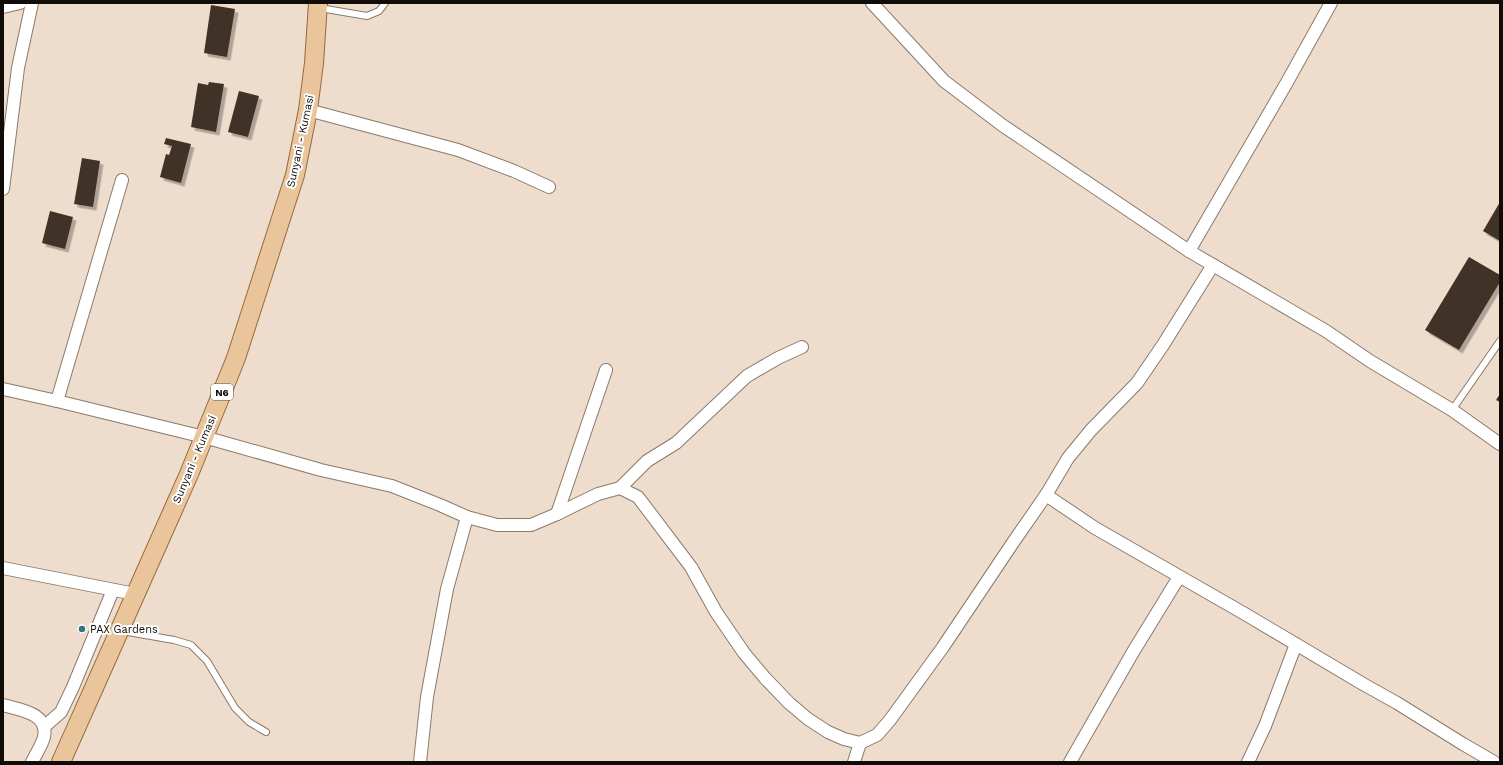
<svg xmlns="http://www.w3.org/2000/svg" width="1503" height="765" viewBox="0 0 1503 765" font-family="'Work Sans',sans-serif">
<defs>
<filter id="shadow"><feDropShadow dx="3.5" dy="3.5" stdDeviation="0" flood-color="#0004"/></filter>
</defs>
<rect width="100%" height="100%" fill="#eeddcd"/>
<g fill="#403326" filter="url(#shadow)">
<path d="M211 5 235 9 227 57 204 53Z"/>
<path d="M209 82 224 84 216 132 191 127 198 83 208 85Z"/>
<path d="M239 91 259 96 248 137 228 132Z"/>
<path d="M166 138 191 144 181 183 160 177 166 154 169 155 172 146 164 144Z"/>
<path d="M82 158 100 161 93 207 74 204Z"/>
<path d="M1500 202V241L1483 231Z"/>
<path d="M50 211 73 217 65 249 42 243Z"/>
<path d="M1469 257 1500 275V282L1459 350 1425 330Z"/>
<path d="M1500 394V402L1496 400Z"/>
</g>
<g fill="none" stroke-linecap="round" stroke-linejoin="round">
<defs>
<g id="lane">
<path d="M320 8 367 16 379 11 385 3"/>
<path d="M1452 410 1500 341"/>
<path d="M122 631 174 640 191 645 207 661 235 708 249 722 266 732"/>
</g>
<g id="street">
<path d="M872 3 944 81 1002 125 1189 251 1326 331 1370 361 1452 410 1500 444"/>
<path d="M3 7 20 3"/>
<path d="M308 110 458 150 514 171 549 187"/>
<path d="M3 189 18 68 32 3"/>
<path d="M1189 251 1286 84 1331 3"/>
<path d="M3 389 57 401 204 437 321 470 392 486 440 505 467 517 497 525H531L557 514 598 494 620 488 647 461 676 443 747 376 778 358 802 347"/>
<path d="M57 401 122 180"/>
<path d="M620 488 638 497 691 567 716 612 744 653 765 678 789 703 808 719 828 732 844 739 860 743 854 762"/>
<path d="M1046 495 1095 528 1245 614 1363 684 1397 703 1463 744 1494 762"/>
<path d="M557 514 606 370"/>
<path d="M3 568 135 594"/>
<path d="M3 705C20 710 49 713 44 737 42 745 36 754 32 762"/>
<path d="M45 726 61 712 73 687 113 590"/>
<path d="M860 743 877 735 890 720 943 647 1012 544 1046 495 1068 458 1091 430 1137 383 1163 345 1213 265"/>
<path d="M420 762 427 697 447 589 467 517"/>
<path d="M1070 762 1133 652 1179 577"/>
<path d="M1248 762 1265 726 1296 644"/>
</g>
<path id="primary" d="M61 762 189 474 236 358 295 175 308 110 314 63 318 3"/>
</defs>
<use href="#lane" stroke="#8a7a6b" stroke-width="8"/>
<use href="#street" stroke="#8a7a6b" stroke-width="14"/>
<use href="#primary" stroke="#956a3c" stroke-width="20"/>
<use href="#lane" stroke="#fff" stroke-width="6"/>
<use href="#street" stroke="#fff" stroke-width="12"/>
<use href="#primary" stroke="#eac49b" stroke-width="18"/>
</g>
<circle fill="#327686" stroke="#fff" stroke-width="1.5" cx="82" cy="629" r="4"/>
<g text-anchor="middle" stroke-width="4" stroke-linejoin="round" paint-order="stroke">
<rect fill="#fff" stroke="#585551" stroke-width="1" x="211" y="384" width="22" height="16" rx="3"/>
<g font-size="10" font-weight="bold" fill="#110c07">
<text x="222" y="396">N6</text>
</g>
<g font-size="11" fill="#110c07" stroke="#fff">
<text transform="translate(300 141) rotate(-78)" y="4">Sunyani - Kumasi</text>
<text transform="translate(194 459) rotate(-67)" y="4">Sunyani - Kumasi</text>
</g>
<g font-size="11" fill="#110c07" stroke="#fff" text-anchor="start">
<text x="90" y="633">PAX Gardens</text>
</g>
</g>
<rect width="1503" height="765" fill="none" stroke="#110c07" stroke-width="8"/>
</svg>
